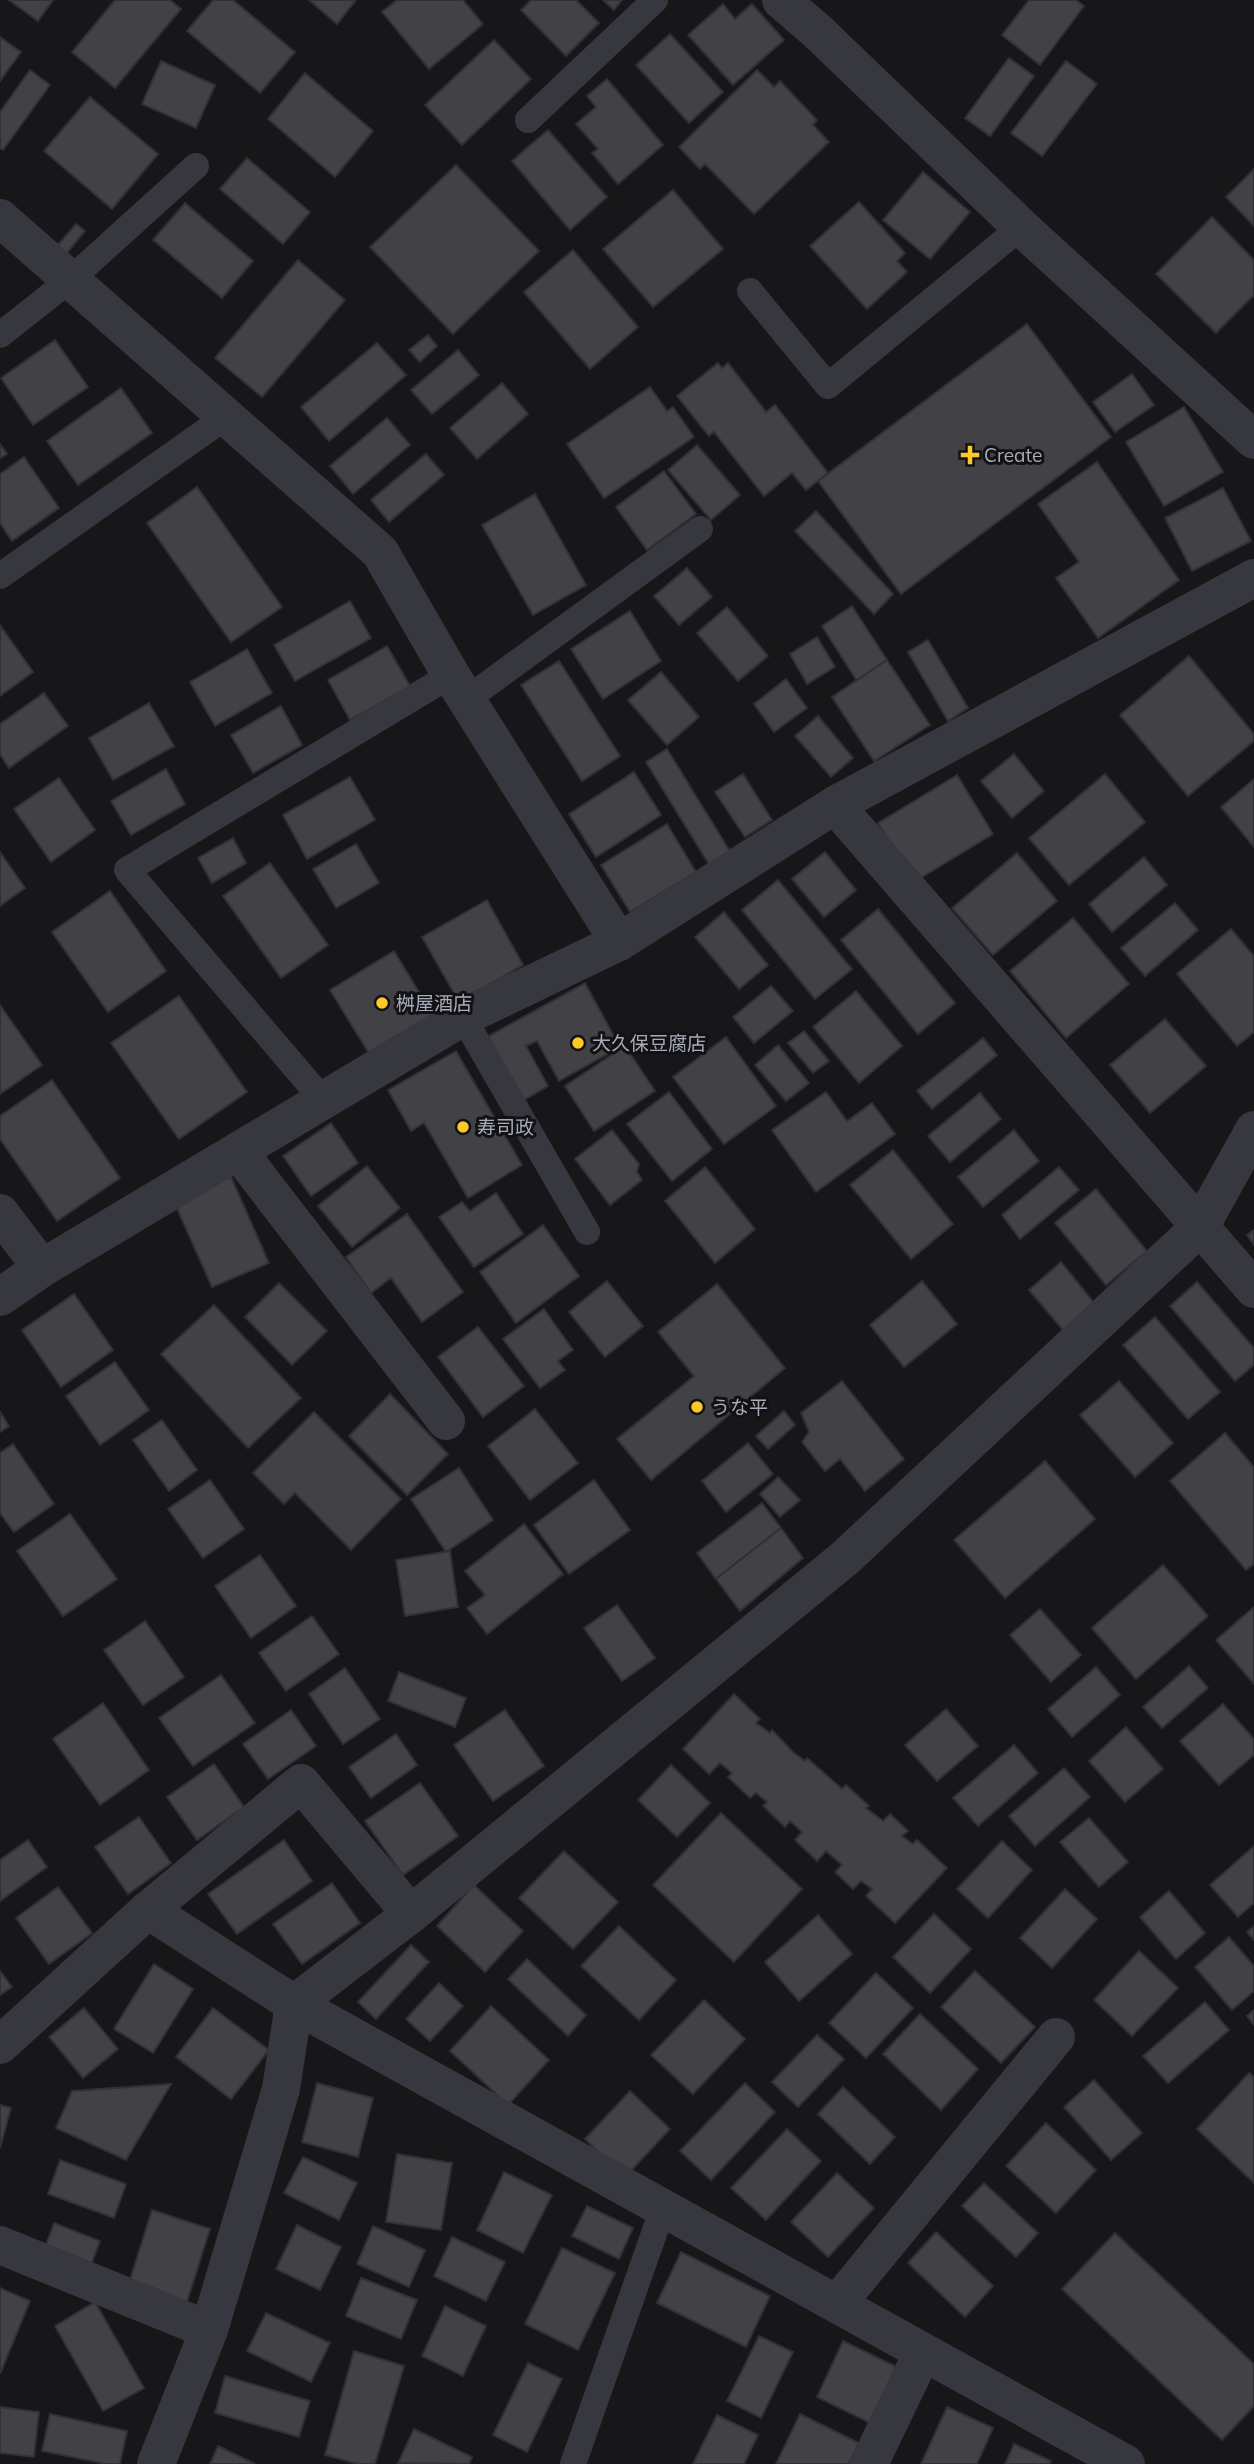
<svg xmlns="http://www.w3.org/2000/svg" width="1254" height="2464" viewBox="0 0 1254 2464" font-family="Mulish,'Noto Sans JP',sans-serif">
<rect width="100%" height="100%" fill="#171719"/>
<g fill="#414146" stroke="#313135" stroke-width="2">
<path d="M9 0H53L38 21Z"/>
<path d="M115 0H170L181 9 115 88 72 52Z"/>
<path d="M213 0H233L295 52 260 93 187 31Z"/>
<path d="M309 0H356L337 24Z"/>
<path d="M397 0H463L483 24 429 69 382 12Z"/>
<path d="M531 0H576L599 23 566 56 521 10Z"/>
<path d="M603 0H622L614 10Z"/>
<path d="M1029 0H1076L1084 6 1040 65 1002 35Z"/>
<path d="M723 4 735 19 752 4 784 40 733 85 688 35Z"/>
<path d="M670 34 723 92 689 123 636 65Z"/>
<path d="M0 37 21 52 0 81Z"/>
<path d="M494 40 531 79 462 145 425 105Z"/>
<path d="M1009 58 1034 76 990 136 965 118Z"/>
<path d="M161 61 215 85 196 128 142 104Z"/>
<path d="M1066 61 1097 84 1042 156 1011 133Z"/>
<path d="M30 70 50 85 3 150 0 148V112Z"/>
<path d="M757 70 774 87 780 81 817 120 813 125 829 142 754 214 705 164 700 169 679 147Z"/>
<path d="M305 73 373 131 335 177 268 119Z"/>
<path d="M607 79 663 145 618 184 592 153 598 149 576 124 596 107 587 96Z"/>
<path d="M90 97 158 154 112 209 44 151Z"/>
<path d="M548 130 607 197 570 230 512 161Z"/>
<path d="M247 158 310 212 283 244 220 189Z"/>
<path d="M456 165 539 251 453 334 370 247Z"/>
<path d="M1254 169V226L1226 197Z"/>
<path d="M923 172 970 212 930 259 883 220Z"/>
<path d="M673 190 723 249 653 307 603 249Z"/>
<path d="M859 202 905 253 897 261 907 272 867 309 810 246Z"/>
<path d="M185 203 253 261 222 298 153 240Z"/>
<path d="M1212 217 1254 260V295L1216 333 1156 274Z"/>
<path d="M76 224 85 231 66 254 57 246Z"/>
<path d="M573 250 638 327 590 369 524 292Z"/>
<path d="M298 260 345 300 262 397 215 358Z"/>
<path d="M1027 324 1111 437 901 594 818 481Z"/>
<path d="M428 335 437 346 420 362 409 350Z"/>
<path d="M55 340 88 387 33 425 1 378Z"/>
<path d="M377 343 406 375 329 441 301 407Z"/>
<path d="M458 350 479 375 432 414 411 390Z"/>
<path d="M718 363 722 368 728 363 766 412 775 405 828 473 806 490 792 473 764 496 714 432 709 436 677 396Z"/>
<path d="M1132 374 1154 405 1115 432 1093 402Z"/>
<path d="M502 383 528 414 477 459 450 428Z"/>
<path d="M650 387 667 411 673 407 694 437 604 498 567 444Z"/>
<path d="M121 388 152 433 78 485 47 441Z"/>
<path d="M1184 407 1223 472 1164 506 1126 442Z"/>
<path d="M387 418 410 445 353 494 330 466Z"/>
<path d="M0 444 7 454 0 458Z"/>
<path d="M697 445 740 495 711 520 668 470Z"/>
<path d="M426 454 444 475 389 522 371 500Z"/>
<path d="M24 457 59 508 12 541 0 523V474Z"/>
<path d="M1097 462 1179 580 1098 638 1056 578 1079 562 1038 504Z"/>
<path d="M664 471 696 514 647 550 616 507Z"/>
<path d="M197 487 282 607 231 642 147 523Z"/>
<path d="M1223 488 1251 541 1192 571 1165 518Z"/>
<path d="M535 494 586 585 533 615 482 525Z"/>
<path d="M816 511 893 594 874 614 795 531Z"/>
<path d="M687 568 712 597 679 625 654 596Z"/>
<path d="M350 601 371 638 295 681 274 645Z"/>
<path d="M852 606 887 660 857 681 822 626Z"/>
<path d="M727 607 768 656 738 681 697 633Z"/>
<path d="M630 611 661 661 603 699 571 649Z"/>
<path d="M0 625 33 672 0 696Z"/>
<path d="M817 637 835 667 807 684 790 654Z"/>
<path d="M928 640 968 708 948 721 908 652Z"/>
<path d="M387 646 410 686 350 720 328 680Z"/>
<path d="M247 649 272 693 215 726 190 682Z"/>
<path d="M1189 656 1254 734V741L1188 796 1120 715Z"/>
<path d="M887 660 930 725 874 761 832 697Z"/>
<path d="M559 661 620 756 582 781 521 685Z"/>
<path d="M661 672 699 717 667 745 628 700Z"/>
<path d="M786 679 807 708 774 732 754 704Z"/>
<path d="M44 693 68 726 9 768 0 754V724Z"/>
<path d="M149 703 174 746 113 780 89 738Z"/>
<path d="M281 706 302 745 253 773 231 735Z"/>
<path d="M818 716 853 758 831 777 795 736Z"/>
<path d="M667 749 731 853 710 866 646 762Z"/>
<path d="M1014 754 1044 791 1012 818 981 781Z"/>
<path d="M166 769 185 804 131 835 111 801Z"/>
<path d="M634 772 661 815 596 857 569 814Z"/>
<path d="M743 774 772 820 745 837 715 792Z"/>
<path d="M1105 774 1145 822 1069 885 1029 838Z"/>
<path d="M957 775 993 834 914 882 878 823Z"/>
<path d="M350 777 375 820 307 859 283 815Z"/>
<path d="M59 778 95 830 51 862 14 809Z"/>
<path d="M1254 779V847L1221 807Z"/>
<path d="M667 824 696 872 630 912 601 865Z"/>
<path d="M233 838 246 863 212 883 198 858Z"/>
<path d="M356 844 379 883 336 908 313 869Z"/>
<path d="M0 852 25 888 0 906Z"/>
<path d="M825 852 856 890 824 917 792 879Z"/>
<path d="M1017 853 1057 901 993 955 952 908Z"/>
<path d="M1144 857 1167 885 1112 932 1089 904Z"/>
<path d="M270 863 328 945 281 978 223 896Z"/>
<path d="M778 880 852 969 815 999 742 910Z"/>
<path d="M110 891 166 971 108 1012 52 932Z"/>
<path d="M487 900 523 965 459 1002 422 937Z"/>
<path d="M1175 903 1198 930 1145 976 1121 948Z"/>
<path d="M878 909 955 1003 918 1034 841 940Z"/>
<path d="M724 912 768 965 739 989 695 937Z"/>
<path d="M1073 918 1129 984 1066 1038 1010 971Z"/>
<path d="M1231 929 1254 956V1032L1237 1046 1177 974Z"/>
<path d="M394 951 434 1017 370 1055 330 990Z"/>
<path d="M585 983 620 1047 559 1081 537 1041 526 1046 548 1086 522 1101 487 1037Z"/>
<path d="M771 986 793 1011 754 1043 733 1017Z"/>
<path d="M856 991 902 1046 859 1083 813 1027Z"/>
<path d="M179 996 247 1092 179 1139 111 1043Z"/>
<path d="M0 1005 42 1065 0 1094Z"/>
<path d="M1165 1019 1206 1066 1150 1113 1110 1065Z"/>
<path d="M804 1031 829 1061 813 1073 788 1043Z"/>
<path d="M726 1037 776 1106 724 1144 673 1077Z"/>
<path d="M983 1038 997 1055 932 1109 917 1091Z"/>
<path d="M778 1045 809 1083 786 1101 755 1065Z"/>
<path d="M625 1046 655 1091 594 1131 565 1086Z"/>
<path d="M456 1051 522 1165 468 1198 424 1123 411 1131 388 1090Z"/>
<path d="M52 1080 120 1178 57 1221 0 1139V1116Z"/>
<path d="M669 1092 712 1149 672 1181 627 1124Z"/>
<path d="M826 1092 847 1121 872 1103 895 1134 816 1192 772 1130Z"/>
<path d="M980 1093 1001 1119 950 1162 928 1136Z"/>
<path d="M331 1123 358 1163 311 1196 283 1156Z"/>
<path d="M612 1130 639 1164 637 1172 642 1180 610 1205 575 1159Z"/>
<path d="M1014 1130 1039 1161 983 1207 958 1177Z"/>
<path d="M893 1150 953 1224 911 1259 850 1185Z"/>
<path d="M367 1166 400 1208 352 1247 318 1206Z"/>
<path d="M705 1167 755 1229 715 1263 665 1201Z"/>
<path d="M1059 1167 1079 1190 1020 1239 1002 1215Z"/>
<path d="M231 1177 269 1263 212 1287 174 1202Z"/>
<path d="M1096 1189 1147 1251 1106 1285 1055 1223Z"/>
<path d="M496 1193 523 1234 474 1267 439 1217 462 1202 470 1211Z"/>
<path d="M407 1214 463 1292 422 1322 391 1278 371 1293 346 1257Z"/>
<path d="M543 1225 579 1276 516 1323 480 1272Z"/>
<path d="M1254 1230V1245L1247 1235Z"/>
<path d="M1061 1262 1095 1304 1063 1330 1029 1290Z"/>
<path d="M607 1281 643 1326 605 1357 569 1312Z"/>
<path d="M922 1281 957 1324 904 1367 870 1325Z"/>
<path d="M1197 1282 1254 1348V1365L1235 1381 1170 1306Z"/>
<path d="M279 1283 327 1331 292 1365 245 1317Z"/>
<path d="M717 1284 785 1368 651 1480 617 1439 694 1376 658 1332Z"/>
<path d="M74 1294 113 1350 61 1387 22 1330Z"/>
<path d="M214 1305 301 1398 248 1448 161 1354Z"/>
<path d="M544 1309 573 1350 558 1361 565 1370 540 1388 503 1339Z"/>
<path d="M1155 1317 1220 1392 1188 1419 1123 1345Z"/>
<path d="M478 1327 524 1386 483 1417 438 1357Z"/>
<path d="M115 1362 149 1410 100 1445 66 1396Z"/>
<path d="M842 1381 904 1459 865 1491 840 1459 825 1471 802 1442 809 1432 801 1413Z"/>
<path d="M1119 1381 1173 1443 1135 1477 1080 1415Z"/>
<path d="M390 1394 448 1454 407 1495 349 1436Z"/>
<path d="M535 1409 578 1463 530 1500 488 1446Z"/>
<path d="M784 1411 795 1425 768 1449 756 1436Z"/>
<path d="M0 1412 9 1426 0 1432Z"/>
<path d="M314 1412 401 1499 351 1550 295 1493 284 1504 253 1473Z"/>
<path d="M162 1420 197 1470 169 1491 133 1440Z"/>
<path d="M1225 1433 1254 1467V1564L1246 1570 1170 1481Z"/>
<path d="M748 1443 773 1474 726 1512 702 1481Z"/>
<path d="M13 1444 54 1504 14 1532 0 1513V1453Z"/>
<path d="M1045 1461 1095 1519 1005 1598 954 1540Z"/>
<path d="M459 1468 493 1520 446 1552 411 1499Z"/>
<path d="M778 1477 800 1500 780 1517 760 1494Z"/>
<path d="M210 1480 244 1529 203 1558 168 1509Z"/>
<path d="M594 1480 630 1530 569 1574 534 1525Z"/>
<path d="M762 1503 781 1528 716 1579 697 1553Z"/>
<path d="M70 1514 117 1579 63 1616 17 1551Z"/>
<path d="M524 1524 563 1574 487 1634 467 1608 485 1595 465 1571Z"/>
<path d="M781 1528 803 1558 740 1611 716 1579Z"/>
<path d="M450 1551 458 1607 405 1616 396 1560Z"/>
<path d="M260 1555 296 1606 251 1638 215 1586Z"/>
<path d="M1163 1565 1208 1616 1136 1679 1092 1628Z"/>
<path d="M617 1605 655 1658 622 1681 584 1628Z"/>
<path d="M1254 1607V1684L1216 1640Z"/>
<path d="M1040 1609 1081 1655 1051 1682 1010 1635Z"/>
<path d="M312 1616 339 1654 286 1691 259 1653Z"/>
<path d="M145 1621 184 1677 143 1705 104 1650Z"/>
<path d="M1189 1666 1208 1688 1162 1728 1143 1707Z"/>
<path d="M1096 1667 1120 1695 1072 1737 1048 1709Z"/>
<path d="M345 1668 380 1719 343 1744 309 1694Z"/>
<path d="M399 1672 466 1698 455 1727 388 1701Z"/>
<path d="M221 1675 255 1723 193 1766 159 1718Z"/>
<path d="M734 1694 760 1719 756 1723 770 1733 772 1730 793 1752 805 1761 807 1758 842 1789 846 1785 869 1806 866 1808 883 1821 890 1814 908 1831 902 1836 913 1844 917 1840 947 1868 895 1923 866 1896 872 1889 861 1881 853 1889 835 1872 842 1865 826 1851 817 1861 795 1840 802 1832 790 1821 785 1827 763 1806 767 1802 756 1793 750 1798 728 1777 732 1773 720 1763 709 1774 683 1749Z"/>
<path d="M103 1703 149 1770 100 1805 53 1739Z"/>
<path d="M1223 1704 1254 1739V1755L1219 1785 1180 1741Z"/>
<path d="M946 1709 978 1746 937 1781 905 1745Z"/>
<path d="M291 1710 316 1746 268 1779 243 1744Z"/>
<path d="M505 1710 544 1766 493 1801 454 1745Z"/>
<path d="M1126 1727 1163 1769 1125 1802 1089 1761Z"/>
<path d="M396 1734 417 1765 371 1798 349 1767Z"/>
<path d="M1014 1745 1038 1773 978 1826 953 1798Z"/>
<path d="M214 1764 244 1807 197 1840 167 1797Z"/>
<path d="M671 1765 710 1803 677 1837 638 1800Z"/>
<path d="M1064 1768 1090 1797 1035 1846 1009 1816Z"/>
<path d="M420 1783 458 1836 403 1875 365 1821Z"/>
<path d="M721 1813 802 1889 734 1962 653 1885Z"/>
<path d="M139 1817 171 1863 128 1894 95 1847Z"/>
<path d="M1089 1818 1128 1862 1099 1887 1060 1842Z"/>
<path d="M28 1840 47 1867 0 1901V1860Z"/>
<path d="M284 1840 312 1881 237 1934 208 1894Z"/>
<path d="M1002 1841 1032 1870 988 1918 957 1889Z"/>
<path d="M1254 1846V1903L1238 1917 1210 1885Z"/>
<path d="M564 1851 618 1902 573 1949 519 1898Z"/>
<path d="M332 1883 360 1923 302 1964 273 1924Z"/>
<path d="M474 1885 523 1931 485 1972 437 1926Z"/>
<path d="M58 1887 92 1933 49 1964 16 1918Z"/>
<path d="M1065 1889 1097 1919 1052 1968 1020 1938Z"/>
<path d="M1169 1891 1205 1933 1176 1959 1140 1917Z"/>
<path d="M934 1914 971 1949 930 1993 893 1957Z"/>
<path d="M818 1915 852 1954 799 2001 765 1962Z"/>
<path d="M619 1926 676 1980 639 2020 581 1966Z"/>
<path d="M1254 1926V1940L1247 1932Z"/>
<path d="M1229 1937 1254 1966V1991L1232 2010 1195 1967Z"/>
<path d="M411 1945 429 1962 376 2019 358 2002Z"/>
<path d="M1139 1951 1178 1988 1132 2036 1094 2000Z"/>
<path d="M527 1959 586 2015 568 2036 508 1979Z"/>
<path d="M154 1964 193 1989 153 2053 114 2029Z"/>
<path d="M0 1971 12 1987 0 1995Z"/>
<path d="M975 1971 1035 2027 1001 2063 941 2007Z"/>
<path d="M876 1973 913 2008 866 2058 829 2023Z"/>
<path d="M439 1983 463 2006 430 2041 406 2019Z"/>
<path d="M704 2000 745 2039 693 2094 651 2055Z"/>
<path d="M1205 2002 1229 2030 1168 2083 1143 2056Z"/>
<path d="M491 2006 549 2060 508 2105 450 2051Z"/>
<path d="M84 2008 118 2049 83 2078 49 2037Z"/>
<path d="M213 2008 269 2050 231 2099 176 2057Z"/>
<path d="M1254 2010V2025L1247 2016Z"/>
<path d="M920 2014 978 2069 941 2110 883 2054Z"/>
<path d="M817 2035 844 2059 798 2107 772 2082Z"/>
<path d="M1249 2073 1254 2077V2183L1197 2129Z"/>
<path d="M1094 2080 1142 2133 1111 2160 1064 2107Z"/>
<path d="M317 2083 373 2098 358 2157 302 2142Z"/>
<path d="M745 2083 775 2112 711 2180 680 2151Z"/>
<path d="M171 2084 126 2160 56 2128 72 2091Z"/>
<path d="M843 2087 895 2137 870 2164 818 2114Z"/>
<path d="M630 2091 670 2129 625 2177 585 2139Z"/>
<path d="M0 2105 11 2108 0 2148Z"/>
<path d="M1046 2123 1096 2170 1056 2213 1006 2166Z"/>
<path d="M787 2129 821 2161 766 2220 731 2188Z"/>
<path d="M397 2154 452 2163 441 2230 386 2222Z"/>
<path d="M303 2157 357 2183 339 2220 284 2193Z"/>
<path d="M60 2160 126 2184 114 2218 48 2194Z"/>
<path d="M504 2172 552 2195 523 2253 477 2230Z"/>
<path d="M837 2173 874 2208 828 2257 791 2222Z"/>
<path d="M984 2183 1038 2233 1016 2257 962 2206Z"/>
<path d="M587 2206 633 2228 619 2259 572 2236Z"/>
<path d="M152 2210 210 2229 186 2305 128 2286Z"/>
<path d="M54 2223 100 2241 91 2265 45 2248Z"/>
<path d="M297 2225 341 2247 320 2290 276 2269Z"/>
<path d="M373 2226 425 2250 409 2287 357 2264Z"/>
<path d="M936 2232 993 2286 965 2317 908 2263Z"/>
<path d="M1115 2233 1254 2364V2406L1222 2440 1062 2289Z"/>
<path d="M452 2237 505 2262 486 2301 434 2276Z"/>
<path d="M562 2248 615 2273 578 2350 525 2324Z"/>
<path d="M681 2252 770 2296 746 2347 657 2303Z"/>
<path d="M361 2278 417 2300 401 2339 346 2316Z"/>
<path d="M0 2288 30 2301 0 2374Z"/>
<path d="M95 2302 144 2388 103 2411 55 2326Z"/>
<path d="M445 2306 486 2326 463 2376 422 2356Z"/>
<path d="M266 2313 330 2343 311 2382 247 2351Z"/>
<path d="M759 2336 793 2352 761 2418 727 2401Z"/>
<path d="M843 2341 897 2367 870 2423 817 2397Z"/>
<path d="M354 2351 404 2366 375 2464H358L325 2455Z"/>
<path d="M528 2363 562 2379 527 2452 493 2435Z"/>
<path d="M225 2376 310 2401 299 2437 215 2413Z"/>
<path d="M0 2407 39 2412 34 2457 0 2453Z"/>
<path d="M947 2407 993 2428 977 2464H921Z"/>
<path d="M50 2414 127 2431 120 2464H106L42 2451Z"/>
<path d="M800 2414 859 2443 849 2464H776Z"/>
<path d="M717 2415 758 2435 744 2464H693Z"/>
<path d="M414 2429 472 2457 469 2464 398 2463Z"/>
<path d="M1014 2444 1051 2461 1049 2464H1005Z"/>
<path d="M218 2446 255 2464H210Z"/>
</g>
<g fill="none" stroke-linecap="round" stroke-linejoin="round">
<g stroke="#37383f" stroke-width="26">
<path d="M528 120 655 0"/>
<path d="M750 291 828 386 1021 227"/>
<path d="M0 335 71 279 196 166"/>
<path d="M0 576 227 416"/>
<path d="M467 699 700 529"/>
<path d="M463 1017 587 1232"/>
<path d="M323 1100 127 870 451 675"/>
<path d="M573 2464 663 2208"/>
</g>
<g stroke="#37383f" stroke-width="38">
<path d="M781 0 817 31 1021 227 1254 440"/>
<path d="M0 218 380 552 451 675 619 942"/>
<path d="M835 805 1254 1289"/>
<path d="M238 1151 446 1421"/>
<path d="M0 1213 42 1268"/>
<path d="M0 1297 42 1268 463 1017 619 942 835 805 1254 578"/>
<path d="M148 1910 294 2004 1126 2464"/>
<path d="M0 2045 148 1910 301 1783 411 1914"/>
<path d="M0 2245 209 2330"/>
<path d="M837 2304 1056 2037"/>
<path d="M156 2464 209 2330 281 2089 294 2004 411 1914 845 1558 1200 1227 1254 1130"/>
<path d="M869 2464 923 2352"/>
</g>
</g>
<g fill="#ffc829" stroke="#121214" stroke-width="2.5">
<path d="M966.5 444.5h7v7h7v7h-7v7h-7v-7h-7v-7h7z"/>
<circle cx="382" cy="1003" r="7"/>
<circle cx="578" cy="1043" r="7"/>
<circle cx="463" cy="1127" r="7"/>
<circle cx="697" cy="1407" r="7"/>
</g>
<g text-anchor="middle" stroke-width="6" stroke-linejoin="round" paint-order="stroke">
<g font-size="19" fill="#a8acba" stroke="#121214" text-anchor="start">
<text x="984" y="462">Create</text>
<text x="396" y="1010">桝屋酒店</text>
<text x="592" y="1050">大久保豆腐店</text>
<text x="477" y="1134">寿司政</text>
<text x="711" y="1414">うな平</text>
</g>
</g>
</svg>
